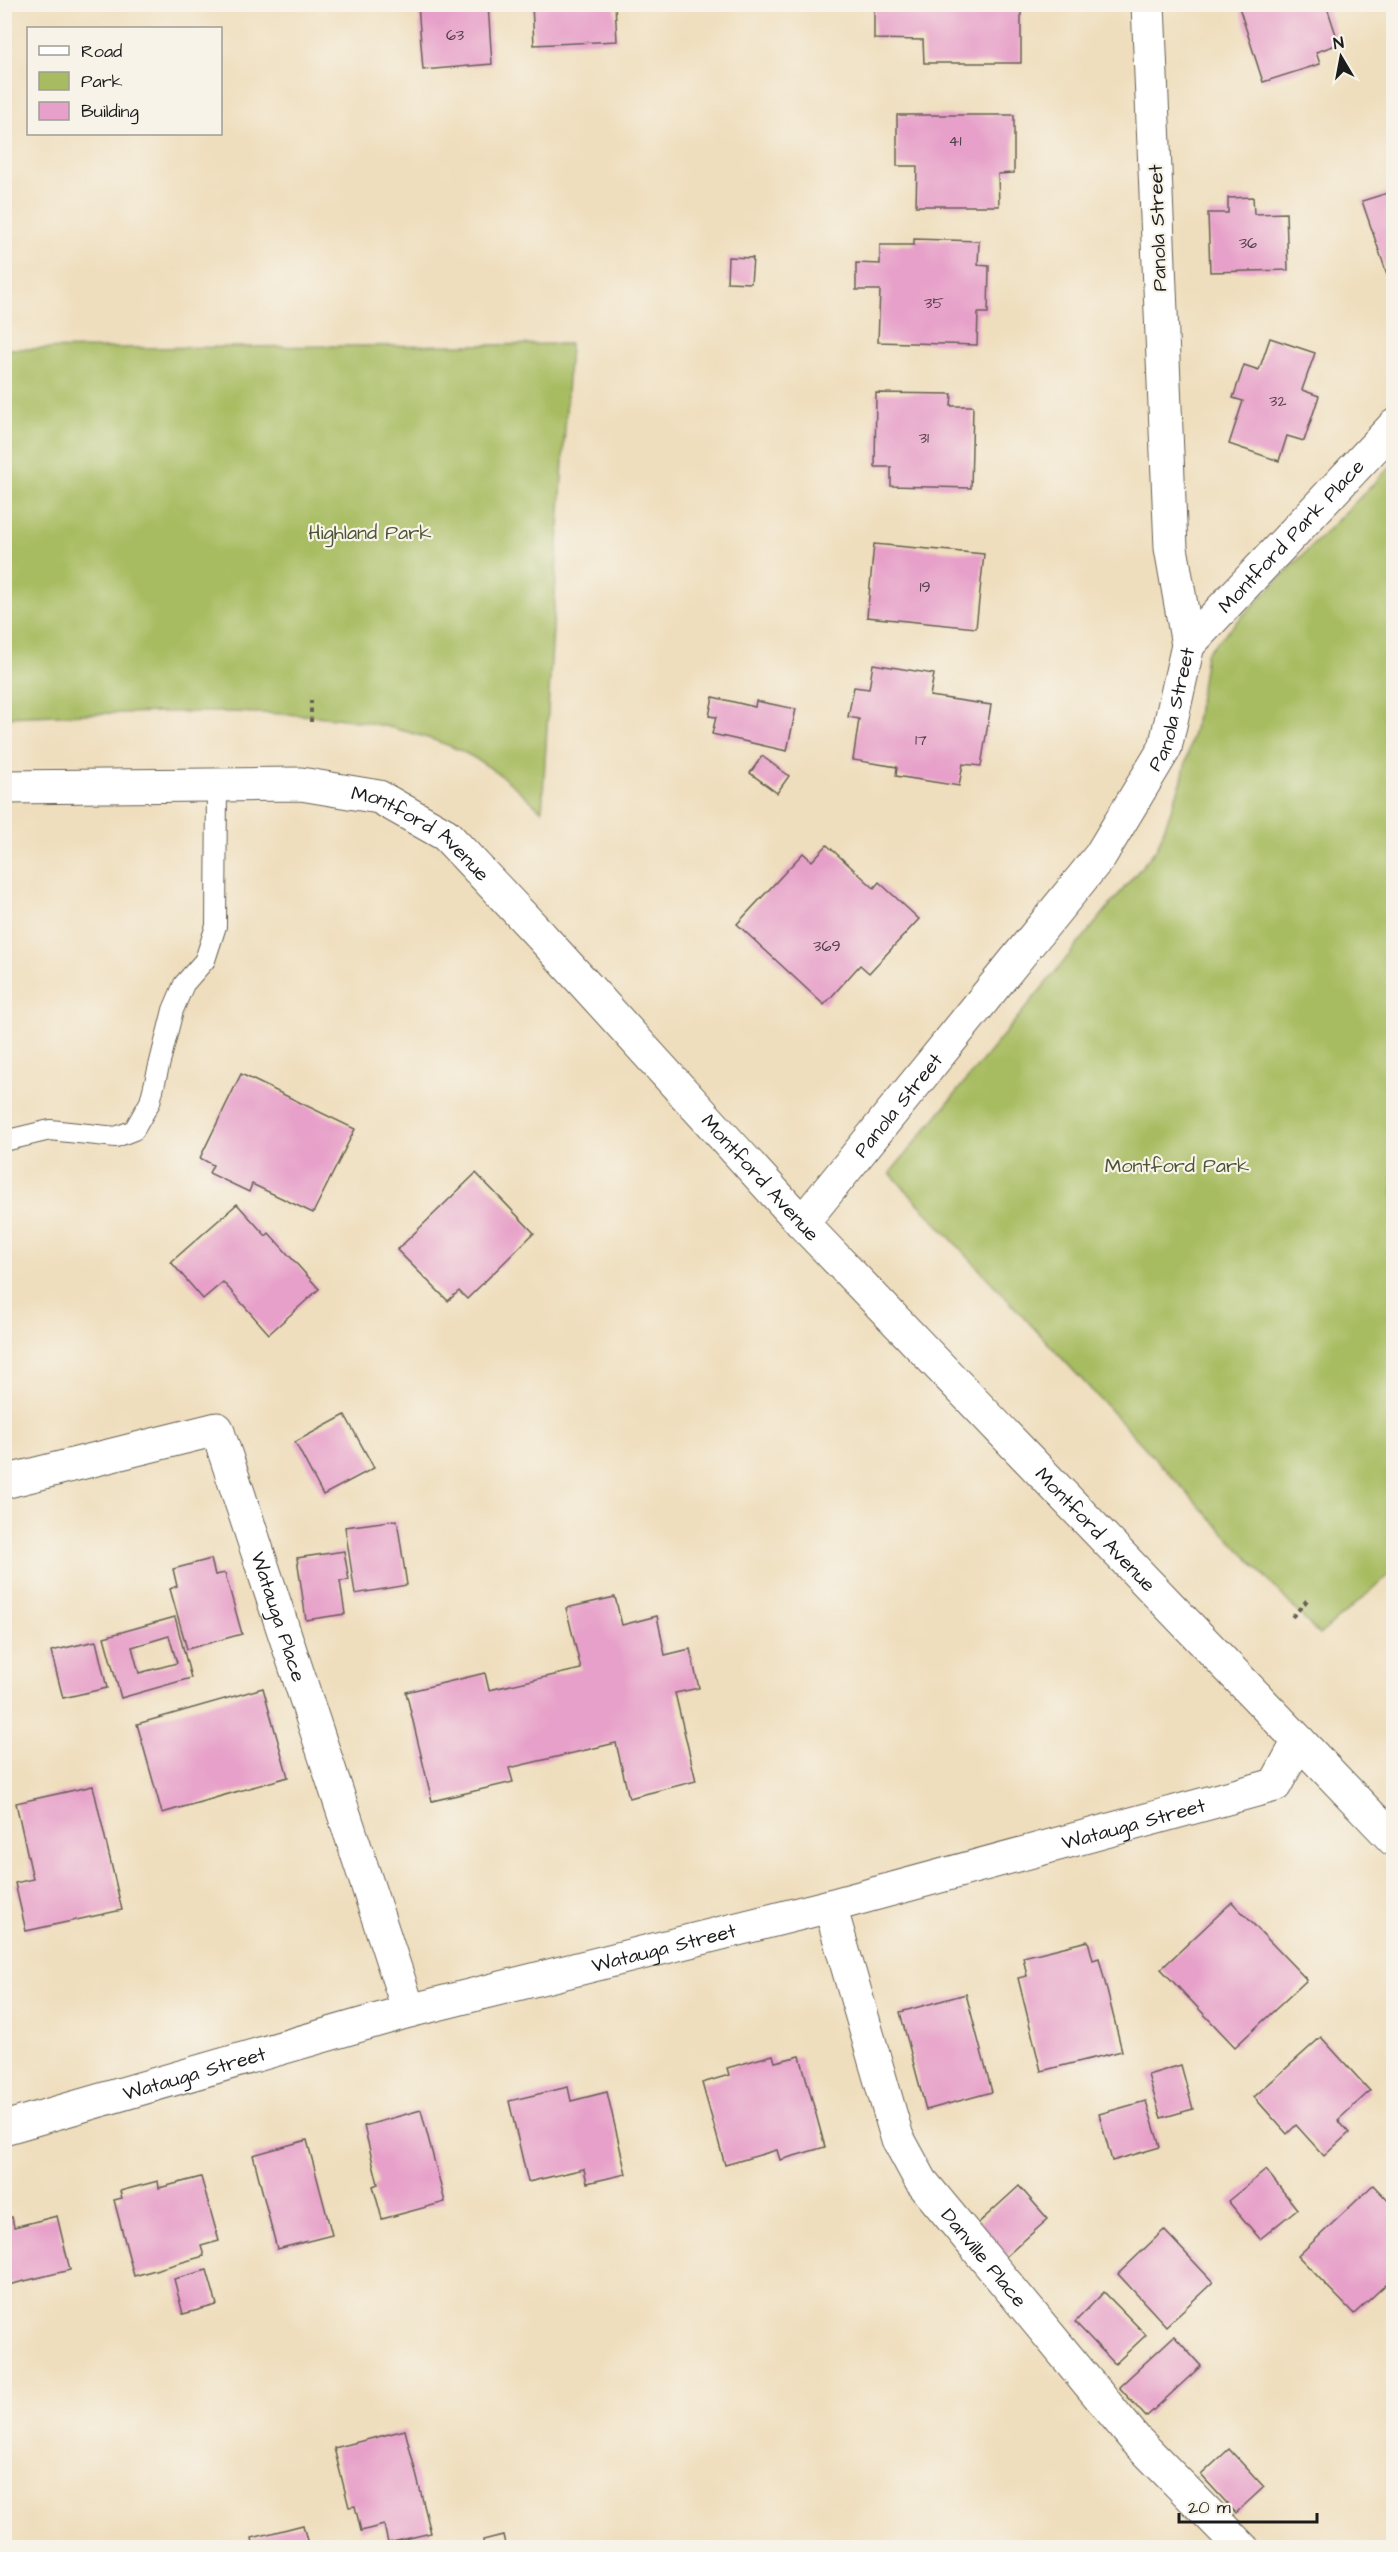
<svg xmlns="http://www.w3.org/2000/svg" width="1398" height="2552" viewBox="0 0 1398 2552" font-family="'Architects Daughter',sans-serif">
<rect width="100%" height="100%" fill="#f7f3e8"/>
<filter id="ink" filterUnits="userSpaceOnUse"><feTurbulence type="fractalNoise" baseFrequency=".0167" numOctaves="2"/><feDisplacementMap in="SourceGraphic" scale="12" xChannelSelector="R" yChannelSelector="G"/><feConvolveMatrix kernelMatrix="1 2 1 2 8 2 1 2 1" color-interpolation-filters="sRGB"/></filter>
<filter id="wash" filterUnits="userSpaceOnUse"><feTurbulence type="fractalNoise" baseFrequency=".008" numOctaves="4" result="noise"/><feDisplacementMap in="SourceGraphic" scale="24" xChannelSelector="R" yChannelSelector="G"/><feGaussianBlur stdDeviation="1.35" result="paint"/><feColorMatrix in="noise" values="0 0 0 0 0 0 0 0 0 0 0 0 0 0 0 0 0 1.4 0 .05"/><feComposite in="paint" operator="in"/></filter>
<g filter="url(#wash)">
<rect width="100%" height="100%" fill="#efdebd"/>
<g fill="#a7bc61" stroke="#626c3e" stroke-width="1.5">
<path d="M570 344 542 811C514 785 485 760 450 746 373 716 307 714 227 712 153 711 79 714 5 717V349Z"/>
<path d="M1393 464V1572L1319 1635 890 1173 1157 848 1181 783 1197 716 1206 653Z"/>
</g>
<g id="blocks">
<g fill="#e7a0c9" fill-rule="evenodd">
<path d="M418 4H488L492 64 423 70Z"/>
<path d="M532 4H615L617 41 534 45Z"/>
<path d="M874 4H1021V63H924L923 40 874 39Z"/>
<path d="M1238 4H1326L1339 44 1316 52 1320 64 1263 82Z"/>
<path d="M897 115H1014V173L998 174 999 206H916L917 166H897Z"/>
<path d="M1394 191V285L1391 286 1362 201Z"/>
<path d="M1253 197 1254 214 1286 213 1288 270 1210 272 1208 213H1228V198Z"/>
<path d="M914 239 979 241 978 265 989 266 988 313H978L977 345 878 342 880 290H856V263L880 264V245H914Z"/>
<path d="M728 257 753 258 751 283 727 282Z"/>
<path d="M1270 338 1315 353 1302 390 1319 396 1304 441 1287 436 1279 461 1229 444 1243 401 1233 398 1244 365 1259 370Z"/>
<path d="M876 393 952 394 951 406H973L971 488 891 486V467H875Z"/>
<path d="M874 544 984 554 976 628 867 617Z"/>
<path d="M873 664 934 674 930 696 991 705 981 766 963 764 959 786 896 776 897 767 853 760 859 719 848 717 854 687 869 689Z"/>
<path d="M713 697 755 707 756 701 796 709 787 751 712 734 716 717 709 716Z"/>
<path d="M762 756 789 776 777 793 750 773Z"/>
<path d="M827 845 874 888 879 882 919 919 869 973 860 965 824 1005 737 924 803 853 812 861Z"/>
<path d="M241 1074 355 1129 313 1213 252 1184 249 1192 209 1173 213 1165 200 1158Z"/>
<path d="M476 1173 534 1233 467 1299 459 1291 448 1301 397 1250Z"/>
<path d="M237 1204 266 1236 269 1233 319 1289 269 1334 223 1282 203 1299 171 1262Z"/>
<path d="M345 1415 374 1468 323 1495 295 1442Z"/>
<path d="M397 1520 407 1585 355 1594 345 1527Z"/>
<path d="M344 1551 349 1580 340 1581 345 1614 306 1620 297 1558Z"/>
<path d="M211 1559 215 1575 225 1573 242 1634 187 1649 170 1589 177 1586 173 1569Z"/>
<path d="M615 1597 622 1625 657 1616 665 1655 690 1649 699 1688 675 1693 696 1781 629 1798 616 1743 509 1768 513 1782 432 1801 406 1692 485 1673 489 1690 581 1669 566 1608Z"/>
<path d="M175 1617 191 1678 121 1698 104 1637ZM169 1636 177 1663 139 1673 132 1647Z"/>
<path d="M96 1641 107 1688 63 1698 51 1651Z"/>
<path d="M263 1688 288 1777 162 1813 137 1724Z"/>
<path d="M93 1786 122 1910 26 1931 15 1883 33 1879 16 1803Z"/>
<path d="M1232 1902 1307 1980 1235 2047 1161 1969Z"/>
<path d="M1088 1941 1093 1960 1099 1958 1122 2051 1041 2071 1018 1978 1027 1976 1023 1957Z"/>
<path d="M966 1994 992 2092 926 2110 900 2012Z"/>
<path d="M1321 2037 1370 2091 1338 2120 1349 2133 1324 2156 1296 2125 1287 2134 1254 2097Z"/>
<path d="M773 2055 775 2062 800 2056 825 2147 780 2160 777 2150 725 2165 702 2083 729 2075 727 2068Z"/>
<path d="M1181 2065 1193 2109 1161 2118 1148 2075Z"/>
<path d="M568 2087 571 2101 607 2092 626 2174 587 2183 584 2169 528 2182 509 2101Z"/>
<path d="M1146 2101 1160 2147 1112 2161 1099 2114Z"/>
<path d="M421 2110 445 2202 382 2219 373 2186 378 2184 364 2126Z"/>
<path d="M307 2140 332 2235 277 2249 253 2155Z"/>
<path d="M1266 2170 1297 2209 1260 2239 1228 2201Z"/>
<path d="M201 2177 219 2241 201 2246 204 2256 134 2276 114 2200 122 2198 120 2191 158 2181 159 2188Z"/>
<path d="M1373 2185 1394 2207V2277L1354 2314 1298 2256Z"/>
<path d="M1019 2186 1048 2219 1002 2260 973 2228Z"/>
<path d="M57 2216 70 2270 4 2286V2219L12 2217 14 2227Z"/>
<path d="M1164 2230 1213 2282 1166 2326 1118 2274Z"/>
<path d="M207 2270 217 2305 183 2314 174 2279Z"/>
<path d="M1104 2292 1146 2335 1115 2364 1075 2322Z"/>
<path d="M1174 2336 1201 2366 1146 2417 1119 2387Z"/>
<path d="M405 2430 431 2533 388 2543 384 2525 361 2531 355 2506 349 2507 334 2448Z"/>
<path d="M1229 2449 1264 2487 1236 2513 1201 2475Z"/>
<path d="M303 2525 309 2548H254L252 2538Z"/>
<path d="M503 2535 506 2548H484L483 2540Z"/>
<path d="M1394 2537V2548H1383Z"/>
</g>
</g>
</g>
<g filter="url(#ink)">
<use href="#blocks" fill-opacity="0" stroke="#666054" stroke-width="1.5"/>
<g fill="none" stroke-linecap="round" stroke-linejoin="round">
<defs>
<path id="lane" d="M4 1141 50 1130 116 1137 134 1130 150 1102 173 1010 184 984 205 960 216 926 217 785"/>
<g id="street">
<path id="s1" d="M1188 645 1394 426"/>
<path id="s2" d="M802 1223 1100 856 1165 748 1188 645 1171 548 1148 4"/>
<path id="s3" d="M4 1482 217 1429 409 2011"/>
<path id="s4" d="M830 1906 897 2137 921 2181 1135 2439 1242 2548"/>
<path id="s5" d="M4 2128 409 2011 830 1906 1275 1785 1299 1741"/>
</g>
<g id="secondary">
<path id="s6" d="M4 787 301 784 379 797 446 835 542 937 802 1223 1394 1840"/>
</g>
</defs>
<use href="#lane" stroke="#666054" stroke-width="22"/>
<use href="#street" stroke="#666054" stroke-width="35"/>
<use href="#secondary" stroke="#666054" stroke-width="35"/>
<g stroke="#666054" stroke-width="4" stroke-dasharray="4.5 4.5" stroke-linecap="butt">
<path d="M311 722V700"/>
<path d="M1292 1617 1310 1597"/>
</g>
<use href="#lane" stroke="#fff" stroke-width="20"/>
<use href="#street" stroke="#fff" stroke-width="33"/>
<use href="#secondary" stroke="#fff" stroke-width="33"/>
</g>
</g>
<g text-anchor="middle" stroke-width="4.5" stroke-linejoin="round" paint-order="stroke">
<g font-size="16" fill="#4f3d47">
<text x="455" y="40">63</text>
<text x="955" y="146">41</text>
<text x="1248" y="248">36</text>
<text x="934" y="308">35</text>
<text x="1278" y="406">32</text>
<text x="924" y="443">31</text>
<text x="925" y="592">19</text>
<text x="921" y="745">17</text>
<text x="827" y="951">369</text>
</g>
<g font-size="20" fill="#1c1c1c" stroke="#f7f3e8">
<text transform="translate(1157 228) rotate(-92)" y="7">Panola Street</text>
<text dy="7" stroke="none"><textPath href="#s1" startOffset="150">Montford Park Place</textPath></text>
<text dy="7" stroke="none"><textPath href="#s2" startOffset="638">Panola Street</textPath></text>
<text dy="7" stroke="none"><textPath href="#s6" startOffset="430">Montford Avenue</textPath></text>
<text dy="7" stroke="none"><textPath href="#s2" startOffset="152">Panola Street</textPath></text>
<text dy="7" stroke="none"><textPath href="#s6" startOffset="918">Montford Avenue</textPath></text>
<text dy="7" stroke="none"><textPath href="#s6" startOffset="1404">Montford Avenue</textPath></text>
<text dy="7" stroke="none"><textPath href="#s3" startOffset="417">Watauga Place</textPath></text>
<text dy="7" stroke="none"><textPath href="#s5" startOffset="1170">Watauga Street</textPath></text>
<text dy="7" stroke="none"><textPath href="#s5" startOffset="684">Watauga Street</textPath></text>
<text dy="7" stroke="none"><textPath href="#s5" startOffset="198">Watauga Street</textPath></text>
<text dy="7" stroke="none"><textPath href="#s4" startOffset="390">Danville Place</textPath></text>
</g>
<g font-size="20" fill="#4d5434" stroke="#f7f3e8">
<text x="370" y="539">Highland Park</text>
<text x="1177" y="1172">Montford Park</text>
</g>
</g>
<rect width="1398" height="2552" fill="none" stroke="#f7f3e8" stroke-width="24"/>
<rect x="27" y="27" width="195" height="108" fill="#f7f3e8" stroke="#9f9d96" stroke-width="1.5"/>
<rect x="39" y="46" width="30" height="9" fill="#ffffff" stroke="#9f9d96" stroke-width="1.5"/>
<text x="81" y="57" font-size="18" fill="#1c1c1c">Road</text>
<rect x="39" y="72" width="30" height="18" fill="#a7bc61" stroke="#9f9d96" stroke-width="1.5"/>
<text x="81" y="87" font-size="18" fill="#1c1c1c">Park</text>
<rect x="39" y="102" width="30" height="18" fill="#e7a0c9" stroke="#9f9d96" stroke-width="1.5"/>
<text x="81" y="117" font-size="18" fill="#1c1c1c">Building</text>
<g transform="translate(1341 57) rotate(350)" stroke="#f7f3e8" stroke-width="4.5" paint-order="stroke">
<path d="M0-4.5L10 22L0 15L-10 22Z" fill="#1c1c1c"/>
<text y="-9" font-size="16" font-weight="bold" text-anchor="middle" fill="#1c1c1c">N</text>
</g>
<path d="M1179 2513v9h138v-9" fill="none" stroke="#1c1c1c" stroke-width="3"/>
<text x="1188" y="2513" font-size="18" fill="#1c1c1c" stroke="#f7f3e8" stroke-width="4.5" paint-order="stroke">20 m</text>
</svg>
